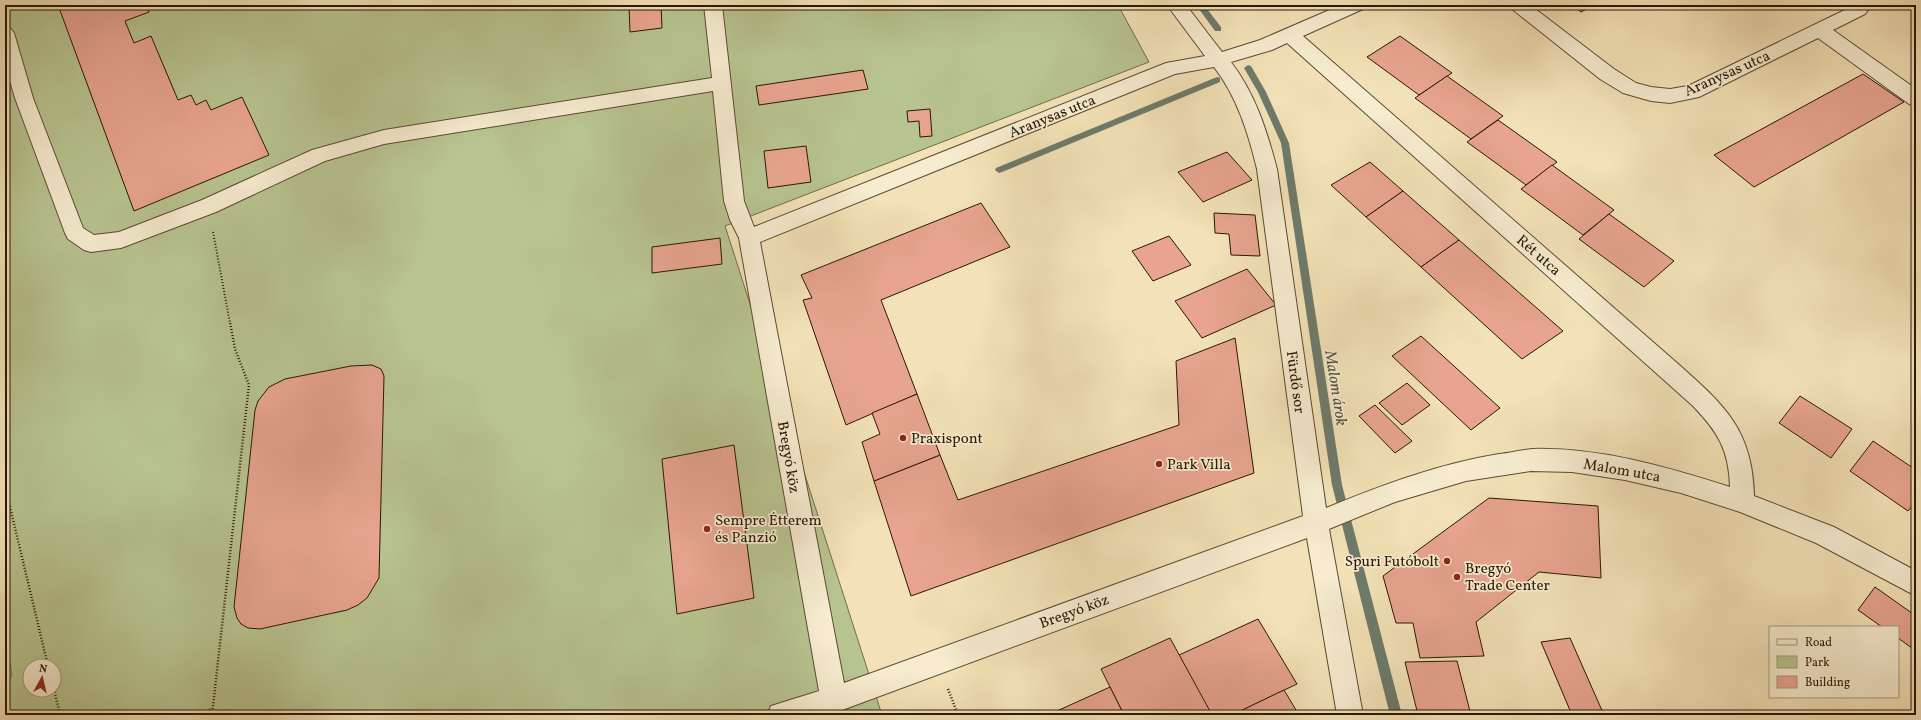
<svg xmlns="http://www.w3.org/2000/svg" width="1921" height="720" viewBox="0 0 1921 720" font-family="Vollkorn,serif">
<rect width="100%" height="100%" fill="#f3e2b7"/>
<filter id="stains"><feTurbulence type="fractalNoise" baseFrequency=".005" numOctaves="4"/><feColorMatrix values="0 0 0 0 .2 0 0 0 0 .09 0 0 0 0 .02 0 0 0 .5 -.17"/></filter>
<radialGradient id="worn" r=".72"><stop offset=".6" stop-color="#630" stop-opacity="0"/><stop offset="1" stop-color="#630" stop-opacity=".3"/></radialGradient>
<path fill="#b8c490" stroke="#706e4a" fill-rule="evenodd" d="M5 5H1118L1149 62 725 226 882 715H5ZM30 666H54V690H30Z"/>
<path fill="#9bbdb2" stroke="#6d7b6c" d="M5 636 12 675 5 691Z"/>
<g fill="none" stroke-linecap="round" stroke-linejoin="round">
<g fill="#6d7b6c" fill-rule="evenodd">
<path d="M1196 5H1204L1221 27V31H1215Z"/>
<path d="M1248 65 1251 66 1266 92 1289 143 1342 485 1402 715H1390L1332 485 1281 143 1258 92 1244 68Z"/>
<path d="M1217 77 1220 78V82L1002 172 999 173 995 170 996 168Z"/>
</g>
</g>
<g fill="#e8a490" stroke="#281804">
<path d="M58 5H146L149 12 125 21 134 43 151 36 178 100 191 95 196 105 206 100 211 110 242 97 269 155 134 211Z"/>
<path d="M629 5H661L662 28 630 32Z"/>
<path d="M1572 5H1594L1581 12Z"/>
<path d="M1400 36 1452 73 1419 95 1367 57Z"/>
<path d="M863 70 868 89 759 105 756 86Z"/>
<path d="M1863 74 1904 102 1754 187 1714 155Z"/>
<path d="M1447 76 1503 116 1471 139 1415 98Z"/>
<path d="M930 109 932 136 920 137 919 121 908 122 907 111Z"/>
<path d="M1498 120 1557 162 1526 185 1467 142Z"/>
<path d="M806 146 811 182 768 188 764 151Z"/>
<path d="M1227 152 1252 180 1203 202 1178 172Z"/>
<path d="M1370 162 1403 191 1366 217 1331 185Z"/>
<path d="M1552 165 1614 210 1583 235 1521 189Z"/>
<path d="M1403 191 1459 240 1421 267 1366 217Z"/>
<path d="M981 203 1010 247 881 300 917 394 846 425 803 300 812 298 801 275Z"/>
<path d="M1214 213 1255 215 1260 256 1231 255 1229 234 1215 233Z"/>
<path d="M1609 214 1674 261 1644 287 1579 239Z"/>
<path d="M1169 236 1191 265 1153 281 1132 251Z"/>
<path d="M720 238 722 264 652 273V247Z"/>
<path d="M1459 240 1563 331 1522 359 1421 267Z"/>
<path d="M1247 269 1276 305 1202 338 1175 301Z"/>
<path d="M1421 336 1500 408 1471 430 1392 356Z"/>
<path d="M1235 338 1254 473 911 596 874 481 940 455 958 500 1179 425 1176 361Z"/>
<path d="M372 365 381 369 384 376 379 578 367 598 358 605 347 610 260 629 248 628 241 624 237 618 234 607 255 410 258 401 269 387 285 379 351 366Z"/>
<path d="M1407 383 1430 405 1402 425 1379 403Z"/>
<path d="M917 394 940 455 874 481 862 442 880 434 872 413Z"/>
<path d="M1800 396 1852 429 1831 458 1779 423Z"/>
<path d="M1375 405 1412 441 1395 453 1359 416Z"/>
<path d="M1873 441 1916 470V501L1908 511 1850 471Z"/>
<path d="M734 445 754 598 677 614 662 459Z"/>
<path d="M1489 498 1598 506 1601 578 1539 572 1476 622 1484 656 1420 658 1413 623H1396L1383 576Z"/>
<path d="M1875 587 1916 616V651L1898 638V627H1882L1858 610Z"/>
<path d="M1258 619 1297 684 1232 715H1211L1179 655Z"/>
<path d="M1170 638 1211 713 1207 715H1124L1101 669Z"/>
<path d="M1570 638 1604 715H1572L1541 642Z"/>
<path d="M1457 661 1471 715H1418L1405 662Z"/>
<path d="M1110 687 1124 715H1048Z"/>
<path d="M1284 690 1299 715H1232Z"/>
</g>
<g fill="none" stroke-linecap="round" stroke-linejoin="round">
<defs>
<g id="minor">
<path d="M704 5H722L744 201 754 227 1166 63 1205 56 1167 5H1186L1222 52 1260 40 1341 5H1366L1363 9 1303 36 1677 363C1723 404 1753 429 1754 496L1834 527 1916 571V596L1816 543 1740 512 1681 493 1625 480 1572 472 1531 471 1466 481 1395 502 1329 529 1363 715H1337L1307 538 834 713 827 715H767L771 706 819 691 739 238 730 220 724 201 713 91 384 144 325 161 216 212 121 248 91 252 84 250 68 239 65 233 15 98 5 64V27L11 29 14 33 33 98 83 228 94 235 119 232 202 200 312 150 384 130 712 78ZM1287 43 1693 406C1718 432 1729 450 1730 487 1667 467 1599 447 1532 449 1521 450 1510 453 1499 454 1438 464 1382 485 1326 508L1277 169C1267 131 1255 93 1231 62L1272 50ZM1214 67C1237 97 1248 132 1257 169L1303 516 844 683 760 242 1175 74Z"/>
<path d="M1509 5H1530L1614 69 1636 83 1651 87 1670 89 1688 86 1853 6 1863 5 1868 10 1865 14 1833 30 1916 89V106L1909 104 1818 38 1699 97 1670 103 1651 101 1623 93 1600 79 1512 9Z"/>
</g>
</defs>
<use href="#minor" stroke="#5b4a31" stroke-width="2"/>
<g stroke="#281804" stroke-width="2" stroke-dasharray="1 2" stroke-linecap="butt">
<path d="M213 232 230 323"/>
<path d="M1916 232V255"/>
</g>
<g stroke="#281804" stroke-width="2.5" stroke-dasharray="1 2" stroke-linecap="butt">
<path d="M5 486 48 666"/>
<path d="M54 689 60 715"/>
<path d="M948 689 958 715"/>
<path d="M202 715 212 708"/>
<path d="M212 715 249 385 235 349 230 322"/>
</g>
<use href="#minor" fill="#f7ecd0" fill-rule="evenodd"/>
</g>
<g fill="#8f2418" stroke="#f7ecd0" stroke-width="1.5">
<circle cx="903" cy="438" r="4"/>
<circle cx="1159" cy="464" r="4"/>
<circle cx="707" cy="529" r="4"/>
<circle cx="1447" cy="561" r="4"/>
<circle cx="1457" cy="577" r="4"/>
</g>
<g text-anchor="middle" stroke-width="3.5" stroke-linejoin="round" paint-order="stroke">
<g font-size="15" fill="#281804" stroke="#f7ecd0">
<text transform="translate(1727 73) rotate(-24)" y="5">Aranysas utca</text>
<text transform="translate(1052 116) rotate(-22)" y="5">Aranysas utca</text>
<text transform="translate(1539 255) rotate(41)" y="5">Rét utca</text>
<text transform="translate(1296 382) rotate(82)" y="5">Fürdő sor</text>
<text transform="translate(789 457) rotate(80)" y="5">Bregyó köz</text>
<text transform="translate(1622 470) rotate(10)" y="5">Malom utca</text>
<text transform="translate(1074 611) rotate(-20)" y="5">Bregyó köz</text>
</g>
<g font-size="15" fill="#281804" stroke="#f7ecd0" text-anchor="start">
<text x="911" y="443">Praxispont</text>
<text x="1167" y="469">Park Villa</text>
<text x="715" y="525">Sempre Étterem<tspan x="715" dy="17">és Panzió</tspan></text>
<text x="1439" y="566" text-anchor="end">Spuri Futóbolt</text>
<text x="1465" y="573">Bregyó<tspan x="1465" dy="17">Trade Center</tspan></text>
</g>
<g font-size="16" font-style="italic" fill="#505241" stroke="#f7ecd0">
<text transform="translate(1337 388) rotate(81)" y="6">Malom árok</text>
</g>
</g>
<rect width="1921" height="720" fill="none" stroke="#f3e2b7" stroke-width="20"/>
<rect x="6" y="6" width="1909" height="708" fill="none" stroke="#281804" stroke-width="2"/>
<rect x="10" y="10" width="1901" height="700" fill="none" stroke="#281804"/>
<rect x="1769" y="626" width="130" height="72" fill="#f7ecd0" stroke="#a4977e"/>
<rect x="1777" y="639" width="20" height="6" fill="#f7ecd0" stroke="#a4977e"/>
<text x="1805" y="646" font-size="12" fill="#281804">Road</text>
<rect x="1777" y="656" width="20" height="12" fill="#b8c490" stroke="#a4977e"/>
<text x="1805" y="666" font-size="12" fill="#281804">Park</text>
<rect x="1777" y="676" width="20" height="12" fill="#e8a490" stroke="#a4977e"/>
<text x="1805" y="686" font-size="12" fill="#281804">Building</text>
<g transform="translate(42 678) rotate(8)"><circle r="19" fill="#f7ecd0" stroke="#a4977e"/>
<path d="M0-3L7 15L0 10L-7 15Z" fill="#8f2418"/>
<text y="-6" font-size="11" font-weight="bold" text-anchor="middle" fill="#281804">N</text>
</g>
<rect width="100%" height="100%" filter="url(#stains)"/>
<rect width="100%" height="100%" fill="url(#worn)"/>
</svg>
